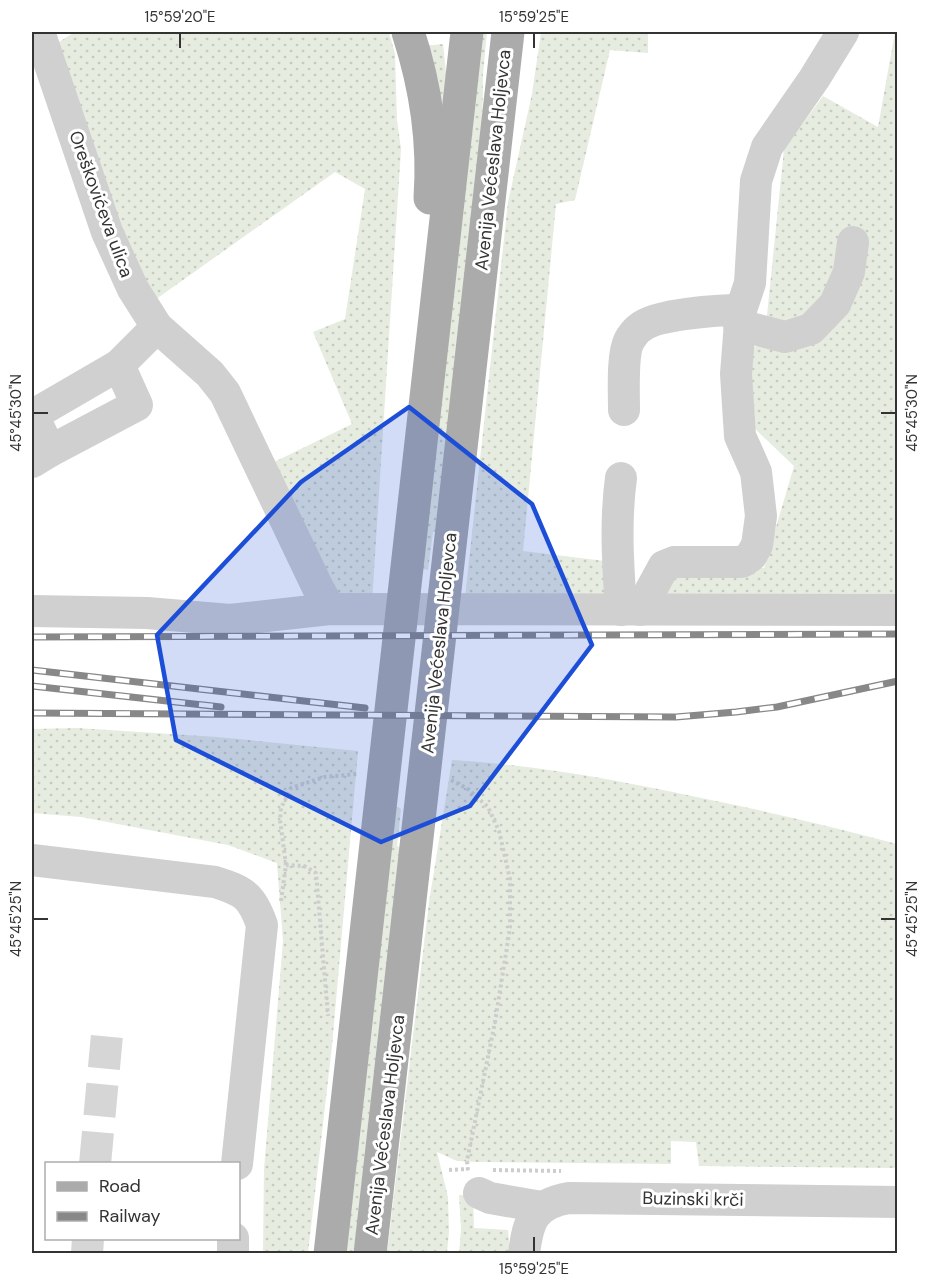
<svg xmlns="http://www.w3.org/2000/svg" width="929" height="1285" viewBox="0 0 929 1285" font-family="'DM Sans',sans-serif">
<defs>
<pattern id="grass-dots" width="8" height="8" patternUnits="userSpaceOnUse" patternTransform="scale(1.5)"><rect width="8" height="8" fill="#e6ecdf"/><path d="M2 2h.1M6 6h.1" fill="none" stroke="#c6cbc0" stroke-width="1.8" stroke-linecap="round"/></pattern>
</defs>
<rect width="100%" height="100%" fill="#fff"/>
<g fill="url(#grass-dots)">
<path d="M75 32H389L395 54 397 120 401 149 372 602 351 601 333 591 268 465 352 424 313 332 345 319 365 189 335 172 152 302 133 266 54 45Z"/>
<path d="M479 32H487L483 74 482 151 439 530 433 532 428 570 418 568Z"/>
<path d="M541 32H648V53L610 50 575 200 556 204 523 551 605 561 604 600 465 598 508 202 532 94Z"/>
<path d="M895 32H897V599H658L671 568H764L794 466 753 427 747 348 764 345 784 149 823 96 878 127Z"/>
<path d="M443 44 447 82 442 133 423 46Z"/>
<path d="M77 728 217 737 358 751 332 1046 308 1253H263L264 1169 283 941 277 863 228 845 81 817 32 813V729Z"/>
<path d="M452 760C538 765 622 781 706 799 770 812 834 827 897 844V1168L699 1166 696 1142 671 1141V1164L479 1162 457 1161 437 1152 448 1197 449 1232 447 1253H387L429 902Z"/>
<path d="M392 804 401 809 397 846 403 848 356 1253 344 1254Z"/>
<path d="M459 1195H473L474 1228 508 1230 510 1253 459 1254 461 1229Z"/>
</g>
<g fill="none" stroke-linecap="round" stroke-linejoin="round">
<g stroke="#d6d6d6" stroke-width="32" stroke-dasharray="32 16" stroke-linecap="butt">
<path d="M95 1164 107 1035"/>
<path d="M87 1254 88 1238"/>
</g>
<g stroke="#cdcdcd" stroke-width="4" stroke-dasharray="3 3" stroke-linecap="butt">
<path d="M451 780 468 789 488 807 499 831 510 879V928L495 1022 467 1161 468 1171"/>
<path d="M286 865 280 820 281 808 291 788 324 777 357 774"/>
<path d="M281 901 286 865 304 866 316 873 328 1016"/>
<path d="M449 1170 468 1169"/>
<path d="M493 1170 561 1171"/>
</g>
<g stroke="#d0d0d0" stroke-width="32">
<path d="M39 32 107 232 133 289 157 327 210 374 225 393 318 588 330 609"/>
<path d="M739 325 785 337 811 329 835 304 849 272 853 242"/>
<path d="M624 410C624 394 622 354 629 341 631 337 637 329 641 327 657 314 719 310 741 310"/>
<path d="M50 451 137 405 119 365"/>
<path d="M32 462 50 451 33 415 119 365 157 327"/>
<path d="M621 478C615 522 618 565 621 610"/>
<path d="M640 610 664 566 674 562H742L751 556 757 545 761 516 756 472 740 436 736 374 741 310 750 283 756 181 767 147 814 79 843 32"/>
<path d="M32 611 147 613 230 620 330 609 898 610"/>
<path d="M32 860 215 882C244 891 252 896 262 925L237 1164"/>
<path d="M479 1193 490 1198 542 1207"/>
<path d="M233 1254V1238"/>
<path d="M524 1254C528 1220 534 1204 569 1198L898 1202"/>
</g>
<g stroke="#ababab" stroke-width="33">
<path d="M408 32C425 84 434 142 430 198"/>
<path d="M330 1254 467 32"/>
<path d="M370 1254 508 32"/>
</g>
<defs>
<g id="rail">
<path d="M32 637 898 634"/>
<path d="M32 670 365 708"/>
<path d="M32 686 221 707"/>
<path d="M32 713 676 717 736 712 777 707 898 681"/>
</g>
</defs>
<use href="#rail" stroke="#888" stroke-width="7"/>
<use href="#rail" stroke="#fff" stroke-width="4.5" stroke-dasharray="14" stroke-linecap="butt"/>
</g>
<path fill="#1d4ed8" fill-opacity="0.2" stroke="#1d4ed8" stroke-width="4.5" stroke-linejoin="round" d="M409 407 532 504 592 645 470 806 381 842 176 740 157 635 301 482Z"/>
<path fill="none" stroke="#333" stroke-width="2" d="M180 33V48M534 33V48M33 413H48M881 413H896M33 919H48M881 919H896M534 1237V1252"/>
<g text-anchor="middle" stroke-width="6" stroke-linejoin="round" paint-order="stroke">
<g font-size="18" fill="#333" stroke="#fff">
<text transform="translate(493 160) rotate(-84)" y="6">Avenija Većeslava Holjevca</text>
<text transform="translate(101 204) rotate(70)" y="6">Oreškovićeva ulica</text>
<text transform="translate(439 643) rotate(-84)" y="6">Avenija Većeslava Holjevca</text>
<text transform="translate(385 1125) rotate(-83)" y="6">Avenija Većeslava Holjevca</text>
<text transform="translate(693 1199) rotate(1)" y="6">Buzinski krči</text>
</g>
</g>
<rect width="929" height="1285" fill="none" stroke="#ffffff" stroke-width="66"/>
<rect x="45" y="1162" width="195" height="78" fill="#ffffff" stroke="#adadad" stroke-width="1.5"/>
<rect x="57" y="1182" width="30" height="9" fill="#ababab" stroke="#adadad" stroke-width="1.5"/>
<text x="99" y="1192" font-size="18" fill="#333333">Road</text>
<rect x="57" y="1212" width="30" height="9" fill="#888888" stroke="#adadad" stroke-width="1.5"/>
<text x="99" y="1222" font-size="18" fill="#333333">Railway</text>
<rect x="33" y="33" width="863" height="1219" fill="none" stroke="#333" stroke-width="2"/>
<g font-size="15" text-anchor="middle" fill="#333">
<text x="180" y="22">15°59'20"E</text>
<text x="534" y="22">15°59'25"E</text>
<text transform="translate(16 413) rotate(-90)" y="5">45°45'30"N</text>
<text transform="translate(912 413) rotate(-90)" y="5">45°45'30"N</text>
<text transform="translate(16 919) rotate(-90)" y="5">45°45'25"N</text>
<text transform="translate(912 919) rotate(-90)" y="5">45°45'25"N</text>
<text x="534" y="1274">15°59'25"E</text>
</g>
</svg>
